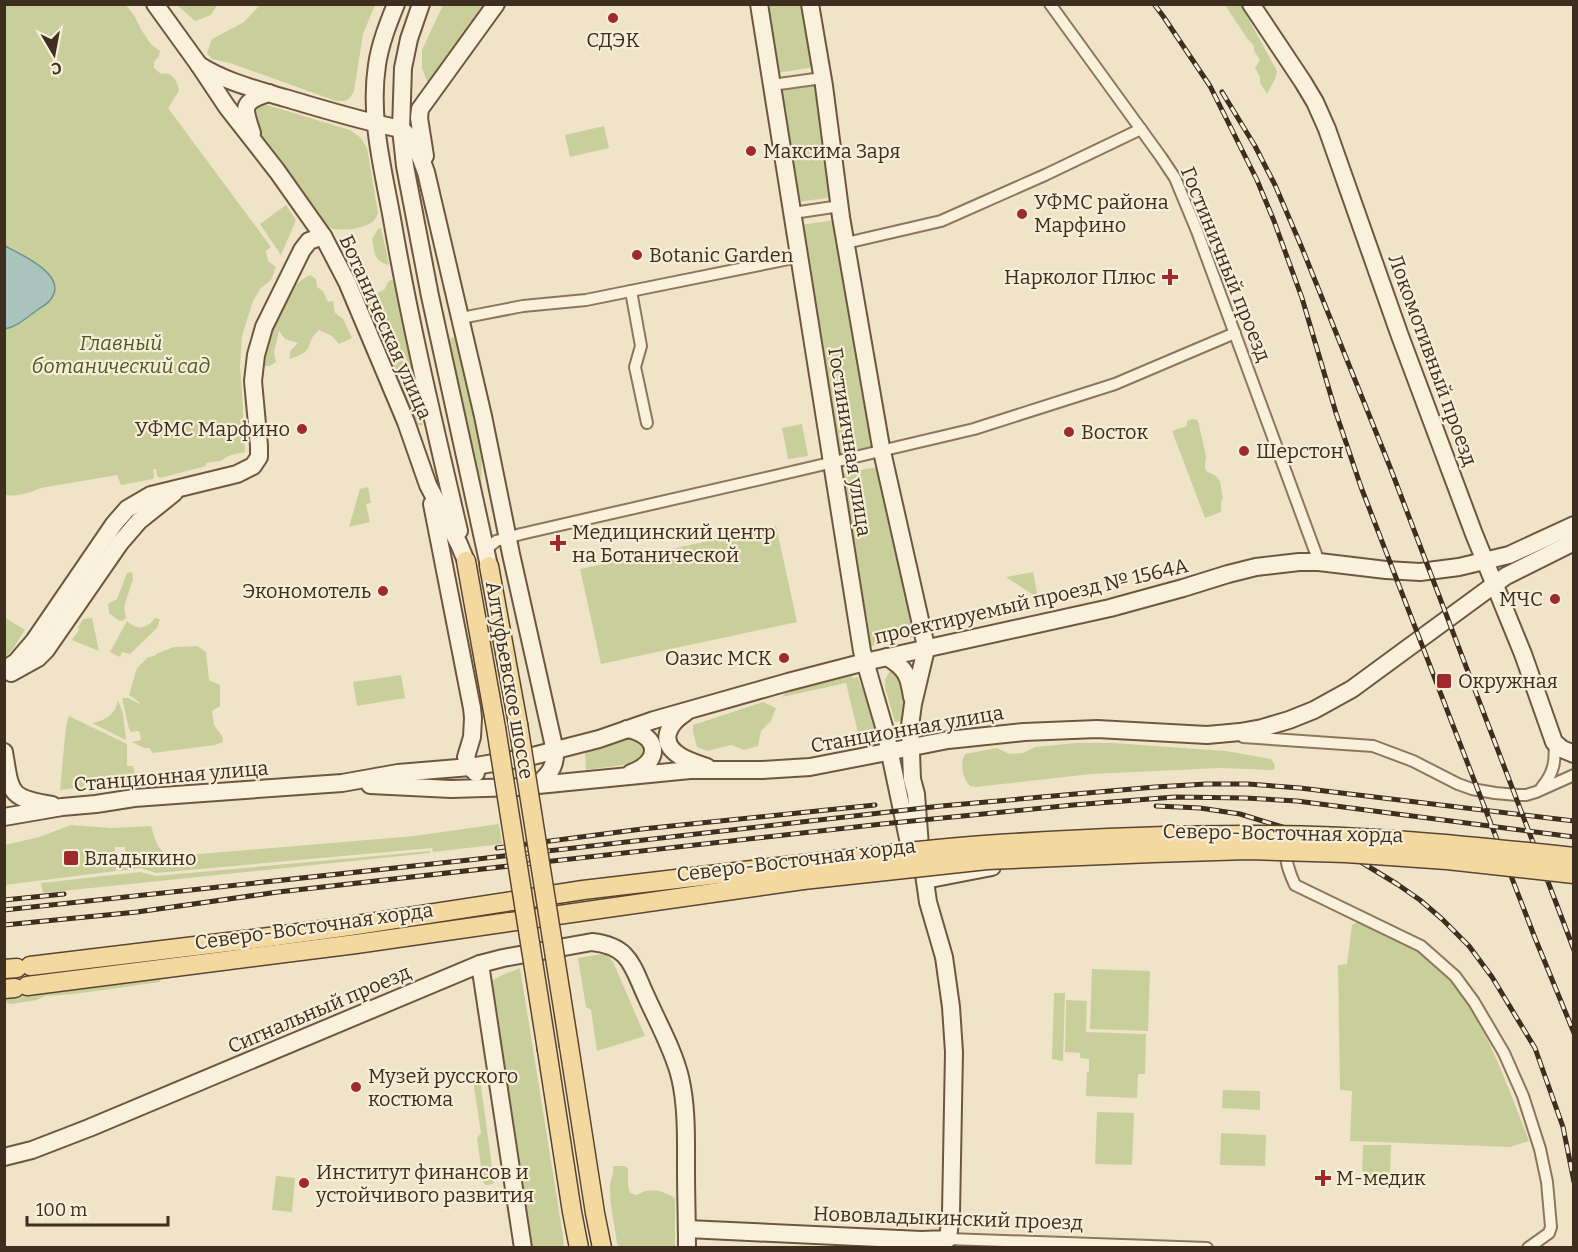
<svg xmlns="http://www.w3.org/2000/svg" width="1578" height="1252" viewBox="0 0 1578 1252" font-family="Bitter,serif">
<rect width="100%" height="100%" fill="#f0e4c8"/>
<g fill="#c9cf9b">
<path d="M4 5H126L135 17 142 31 151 44 160 51 159 56 154 62V68L161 74C172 71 178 82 179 91L168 108 271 247 266 251 268 261 276 267 271 280 261 288 253 301 242 336 240 366 243 408V424L245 452 231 455 220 461 206 463V466L160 478 157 476 156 469H153L154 476 153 479 121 485 117 475 41 488C28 493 18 497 5 495Z"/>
<path d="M177 5H217L211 15 195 21Z"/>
<path d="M260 5H375L363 34 354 91C349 100 347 102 336 101L230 63 212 59 207 53 212 39 244 22Z"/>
<path d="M443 5H487L428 84 422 68V50Z"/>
<path d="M767 5H804L814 67 777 73Z"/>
<path d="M1225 5H1241L1277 71 1275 79 1267 94 1260 83V77L1255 68 1260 60 1254 51V46L1247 38Z"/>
<path d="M819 85 835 197 797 202 781 90Z"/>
<path d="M264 104 350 130 361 138 367 148 378 213C376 218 374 222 369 224 358 230 336 232 325 226L252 123 253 106Z"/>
<path d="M604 126 609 148 570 157 565 135Z"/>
<path d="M286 205 296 220 281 255 260 224Z"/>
<path d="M835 220 874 446 838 454 800 225Z"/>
<path d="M381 228 389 264 388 265C373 260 375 253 372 239L378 229Z"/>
<path d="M310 275 316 279 317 287 323 291 328 302 333 301 335 313 343 319 352 338 339 344 332 336 319 330C303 343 318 351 289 359L291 350 298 343 285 339 279 331 274 352 276 362 269 366H264L267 337 292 288 303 279Z"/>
<path d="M392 280 394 283 423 425 415 426 358 291 368 296 384 290 389 281Z"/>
<path d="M454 337 461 351 482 447 481 496 448 347 451 338Z"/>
<path d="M1192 419 1197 420 1199 425 1206 456 1205 466 1206 471C1224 479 1219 480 1223 498L1221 502V512L1205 518 1172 431 1187 426V421Z"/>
<path d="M802 424 808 456 788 459 782 428Z"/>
<path d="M877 467 918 636 867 647 839 474Z"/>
<path d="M368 487 371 503 366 504 370 522 349 527 360 489Z"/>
<path d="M776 526 797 622 601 664 580 569Z"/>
<path d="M132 572 133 579 124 607 126 618 122 621 118 620 109 613 108 604 117 599 127 573Z"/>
<path d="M1033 572 1038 598 1006 577Z"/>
<path d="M4 617 25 630 13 649 5 658Z"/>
<path d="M92 618 99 651 72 640 79 630 78 627 83 619Z"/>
<path d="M155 618 160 619 157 628 130 654 122 652 120 657 110 652 127 621C137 631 147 629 155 618Z"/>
<path d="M197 646 206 652 209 680 220 685V706L212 711 214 725 222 736 223 742 215 745 153 753 149 748H144L132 742 141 740 139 731 131 732 129 729 122 698H128L140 704 139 702 129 695 137 668 148 657 155 656 156 654 174 647Z"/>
<path d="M892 670C910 680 903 704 901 721L895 722 885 687V680L889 672Z"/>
<path d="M401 675 405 698 357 706 353 682Z"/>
<path d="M852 676 853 678 858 677 870 710 878 742 861 745 846 683 782 697 786 692Z"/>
<path d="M118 700 123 714 126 740 92 723C105 721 116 714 118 700Z"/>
<path d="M763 702 776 708 771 721 761 731 758 746 744 750 731 745 707 751 697 747 693 732V725Z"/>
<path d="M69 716 127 744V766H133L138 786 109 784 60 790 66 726Z"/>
<path d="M636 737 648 750 639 763 586 770 585 751Z"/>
<path d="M1076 743H1113L1226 751 1271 759 1275 765 1274 770 1221 768 1091 774 977 787 970 786C962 778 960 764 965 754L997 748 1009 754 1023 753 1035 747Z"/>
<path d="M499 824 502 844 433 852 432 848 156 873 140 868 119 871 118 867 123 866V861L126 860 125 847H115L116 871 5 885V845L39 837 71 825 111 828 151 826C156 841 157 853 175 856L414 836Z"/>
<path d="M430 851V853L43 893 41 883 140 872 156 876Z"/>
<path d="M1360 921C1380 931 1401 941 1420 953 1477 992 1505 1080 1529 1141L1510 1147 1350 1141 1352 1091 1340 1090 1338 965 1347 964 1352 925Z"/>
<path d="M601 954 608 956 613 962 645 1036 597 1051 591 1010 586 1007 578 958Z"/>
<path d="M520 968 564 1242 563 1247H532L490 992 492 981 502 975Z"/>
<path d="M1092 969 1150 971 1148 1031 1090 1029Z"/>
<path d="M160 978V982L74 994 45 996 37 1000 11 1004 5 1003 4 999Z"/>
<path d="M1054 993H1065L1063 1061 1052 1059Z"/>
<path d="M1066 1000 1087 1001 1086 1032 1146 1034 1145 1074H1138L1137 1098 1086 1096 1087 1072H1089V1059L1080 1058V1053L1065 1052Z"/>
<path d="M480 1079 494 1181 493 1184 486 1185 483 1182 477 1138 481 1133 473 1080Z"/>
<path d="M1223 1090 1260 1091V1110L1222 1108Z"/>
<path d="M1097 1112 1134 1113 1132 1165 1095 1164Z"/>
<path d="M1221 1133 1266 1135 1265 1166 1220 1165Z"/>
<path d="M1363 1145H1391L1390 1181 1362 1180Z"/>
<path d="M613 1166H625L628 1169V1186L630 1193 637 1195C649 1186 664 1191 675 1198V1247H620L617 1244C615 1226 610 1208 610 1190 609 1180 614 1178 613 1166Z"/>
<path d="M276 1176 295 1178 292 1212 272 1210Z"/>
</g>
<path fill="#a9c4bc" stroke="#6f938a" stroke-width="1.5" d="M5 246C20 254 69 275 51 299 48 304 41 307 36 311 26 318 18 326 5 329Z"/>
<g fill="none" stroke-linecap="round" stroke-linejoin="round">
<defs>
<g id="street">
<path d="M1050 4 1161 157 1175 178 1197 231 1319 562"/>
<path d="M772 85 822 78"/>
<path d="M793 213 840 206"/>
<path d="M846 243 941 221 1045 175 1141 129"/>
<path d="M631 291 641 346 635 367 647 423"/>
<path d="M461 318 523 306 586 300 799 257"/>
<path d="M488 548 496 541 521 534 770 477 974 429 1115 384 1235 333"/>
<path d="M1243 737 1373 746 1413 761 1458 784 1472 789 1495 793 1517 795H1526L1536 792 1574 775"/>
<path d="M1542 787C1554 773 1556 760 1554 742"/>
<path d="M1285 846C1285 861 1289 872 1295 885L1421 946 1455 976 1474 1002 1504 1053 1523 1096 1540 1149 1547 1182 1551 1227 1549 1233 1528 1248"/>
<path d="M948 1239 1207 1248"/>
</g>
<g id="secondary">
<path d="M155 4 199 65 227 107 277 171 323 236 347 282 406 422 428 485 459 544 466 561"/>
<path d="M396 4C388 24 380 44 377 65 369 117 383 169 392 219 410 324 435 428 459 531"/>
<path d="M421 4 409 39 403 68 401 129 405 166 430 296 489 566"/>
<path d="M759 4 862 651 885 730 910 848 918 859"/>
<path d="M1251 4 1303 82 1315 102 1327 129 1400 336 1474 534 1523 654 1554 742 1562 749 1574 754"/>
<path d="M199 65C226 82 255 89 285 98 323 109 361 121 401 129 415 139 420 156 426 172L483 416 511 554 555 751C556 766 549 776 537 784"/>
<path d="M252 133C243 107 241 102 269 93"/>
<path d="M425 156 419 118 420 109 496 4"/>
<path d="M432 504 472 708 473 718 472 737 466 757 470 767 476 773"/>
<path d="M887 657C906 668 909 676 912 697"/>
<path d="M4 670 16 662 34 641 114 524 127 509 151 495 237 474 253 466 259 457V446L253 381 256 355 264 327 302 250 309 241 323 236"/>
<path d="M11 673 38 658 46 650 120 543 139 521 174 493"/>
<path d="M685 713C668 724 658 742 680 756 688 761 698 764 707 767"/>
<path d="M627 729C660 735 662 762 631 773"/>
<path d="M4 752C11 793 8 798 52 805"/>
<path d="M370 785 451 789 518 787 690 770H762L810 767 948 740 1024 732 1097 729 1207 735 1240 732 1262 728 1289 720 1314 710 1352 689 1506 576 1574 542"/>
<path d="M4 817 62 807 96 804 134 798 342 783 398 773 470 767 529 757 599 739 654 720 788 682 865 662 1110 608 1183 588 1228 574 1256 567 1299 562H1319L1386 570 1420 572 1459 567 1509 555 1574 525"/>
<path d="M925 880 992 867"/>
<path d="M480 964 523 1248"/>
<path d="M4 1157 32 1150 89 1128 480 964 503 958 592 942C630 946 632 966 646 996 658 1023 673 1049 680 1077 687 1107 686 1139 686 1169 686 1195 687 1221 687 1248"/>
<path d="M687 1229 921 1240 948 1239 951 1213 954 1052 951 1007 944 957 928 902 920 846 916 794 912 779 910 726 913 704 926 649 925 642 881 447 841 217 824 86 810 4"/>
</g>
<g id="primary">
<path d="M466 561 496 728"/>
<path d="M489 566 518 724"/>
<path d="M30 966 269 937 350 926 583 890 803 864"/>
<path d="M4 969 17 968"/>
<path d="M27 986 356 944 803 880"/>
<path d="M4 989 15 988"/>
<path d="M569 1046 595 1213 602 1248"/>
<path d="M547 1050 572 1212 579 1248"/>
</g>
</defs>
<use href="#street" stroke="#8d765c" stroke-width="14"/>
<use href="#secondary" stroke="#6f573f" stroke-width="20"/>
<use href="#primary" stroke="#5b4430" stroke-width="21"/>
<use href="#street" stroke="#faf1dc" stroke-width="10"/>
<use href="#secondary" stroke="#faf1dc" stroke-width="16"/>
<use href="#primary" stroke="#f3d9a0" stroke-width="18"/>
<defs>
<g id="rail">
<path d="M1154 4 1163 16 1210 86 1257 180 1274 221 1302 298 1336 413 1361 487 1535 938 1574 1033"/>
<path d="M1222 92 1255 146 1275 185 1302 248 1390 467 1574 950"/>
<path d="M1156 806 1200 808 1240 814 1305 834 1333 845 1397 884 1420 900 1442 919 1469 946 1492 977 1535 1048 1563 1127 1574 1182"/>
<path d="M497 848 642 829 875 805"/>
<path d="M4 900 64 894"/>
<path d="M4 910 469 860 941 806 1155 787 1206 784H1248L1300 788 1574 821"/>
<path d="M4 925 137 912 278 892 882 824 1073 805 1175 797 1245 798 1297 801 1574 837"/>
</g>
</defs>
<use href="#rail" stroke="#3d2e20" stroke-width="5"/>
<use href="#rail" stroke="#f7eed8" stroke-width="3" stroke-dasharray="9" stroke-linecap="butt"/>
<defs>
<g id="primary-bridge">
<path d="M518 724 569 1046"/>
<path d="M496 728 547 1050"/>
<path d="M803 864C863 857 924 849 984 845 1071 839 1160 835 1247 835 1357 834 1465 845 1574 857"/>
<path d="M803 880 987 860 1152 853 1248 850 1346 853 1447 860 1574 874"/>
</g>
</defs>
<use href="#primary-bridge" stroke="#5b4430" stroke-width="21" stroke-linecap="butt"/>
<use href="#primary-bridge" stroke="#f3d9a0" stroke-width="18"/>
</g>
<g fill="#9e2a2b" stroke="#f7eed8" stroke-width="2">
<circle cx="613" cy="18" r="6"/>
<circle cx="751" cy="151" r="6"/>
<circle cx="1022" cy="214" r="6"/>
<circle cx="637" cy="255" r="6"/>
<path d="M1167 268h6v6h6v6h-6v6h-6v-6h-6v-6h6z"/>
<circle cx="302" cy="429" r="6"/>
<circle cx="1069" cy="432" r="6"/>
<circle cx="1244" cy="451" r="6"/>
<path d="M555 534h6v6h6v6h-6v6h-6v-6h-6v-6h6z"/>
<circle cx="383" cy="591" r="6"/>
<circle cx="1555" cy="599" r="6"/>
<circle cx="784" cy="658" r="6"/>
<rect x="1436" y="673" width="16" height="16" rx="3"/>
<rect x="63" y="850" width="16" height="16" rx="3"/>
<circle cx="356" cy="1087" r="6"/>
<path d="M1320 1169h6v6h6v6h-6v6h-6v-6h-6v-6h6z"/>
<circle cx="304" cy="1183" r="6"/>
</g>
<g text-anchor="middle" stroke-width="4.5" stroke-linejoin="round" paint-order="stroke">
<g font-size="20" fill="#3d2e20" stroke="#f7eed8" text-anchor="start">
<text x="613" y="47" text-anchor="middle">СДЭК</text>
<text x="763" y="158">Максима Заря</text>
<text x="1034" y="209">УФМС района<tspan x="1034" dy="23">Марфино</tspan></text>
<text x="649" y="262">Botanic Garden</text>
<text x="1156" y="284" text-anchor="end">Нарколог Плюс</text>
<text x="290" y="436" text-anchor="end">УФМС Марфино</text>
<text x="1081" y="439">Восток</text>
<text x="1256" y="458">Шерстон</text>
<text x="572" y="539">Медицинский центр<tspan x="572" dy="23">на Ботанической</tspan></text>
<text x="371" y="598" text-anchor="end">Экономотель</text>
<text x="1543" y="606" text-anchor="end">МЧС</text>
<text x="772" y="665" text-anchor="end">Оазис МСК</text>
<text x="1458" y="688">Окружная</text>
<text x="84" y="865">Владыкино</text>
<text x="368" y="1083">Музей русского<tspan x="368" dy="23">костюма</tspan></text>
<text x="316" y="1179">Институт финансов и<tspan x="316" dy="23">устойчивого развития</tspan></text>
<text x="1336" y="1185">М-медик</text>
</g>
<g font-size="20" fill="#3d2e20" stroke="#f7eed8">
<text transform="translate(1226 264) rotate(68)" y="7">Гостиничный проезд</text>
<text transform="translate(386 327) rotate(66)" y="7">Ботаническая улица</text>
<text transform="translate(1433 360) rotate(70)" y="7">Локомотивный проезд</text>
<text transform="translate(850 442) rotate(81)" y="7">Гостиничная улица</text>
<text transform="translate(1031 601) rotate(-13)" y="7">проектируемый проезд № 1564А</text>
<text transform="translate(510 680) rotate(80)" y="7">Алтуфьевское шоссе</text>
<text transform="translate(907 729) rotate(-10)" y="7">Станционная улица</text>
<text transform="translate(171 776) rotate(-5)" y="7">Станционная улица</text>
<text transform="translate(1283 833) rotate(1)" y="7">Северо-Восточная хорда</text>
<text transform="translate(796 860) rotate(-7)" y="7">Северо-Восточная хорда</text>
<text transform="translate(314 926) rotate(-8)" y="7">Северо-Восточная хорда</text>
<text transform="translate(319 1009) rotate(-23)" y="7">Сигнальный проезд</text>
<text transform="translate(948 1218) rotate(2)" y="7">Нововладыкинский проезд</text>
</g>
<g font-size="20" font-style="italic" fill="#4d5a26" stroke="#f7eed8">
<text x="121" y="350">Главный<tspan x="121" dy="23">ботанический сад</tspan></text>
</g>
</g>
<rect width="1578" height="1252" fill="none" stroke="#3d2e20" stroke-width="12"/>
<g transform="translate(54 54) rotate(170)" stroke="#f7eed8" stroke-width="4.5" paint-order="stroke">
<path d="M0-4.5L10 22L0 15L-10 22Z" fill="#3d2e20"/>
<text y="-9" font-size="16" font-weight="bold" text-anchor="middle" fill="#3d2e20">С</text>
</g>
<path d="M27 1216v9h141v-9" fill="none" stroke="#3d2e20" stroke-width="3"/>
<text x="36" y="1216" font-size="18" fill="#3d2e20" stroke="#f7eed8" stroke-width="4.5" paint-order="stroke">100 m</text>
</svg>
